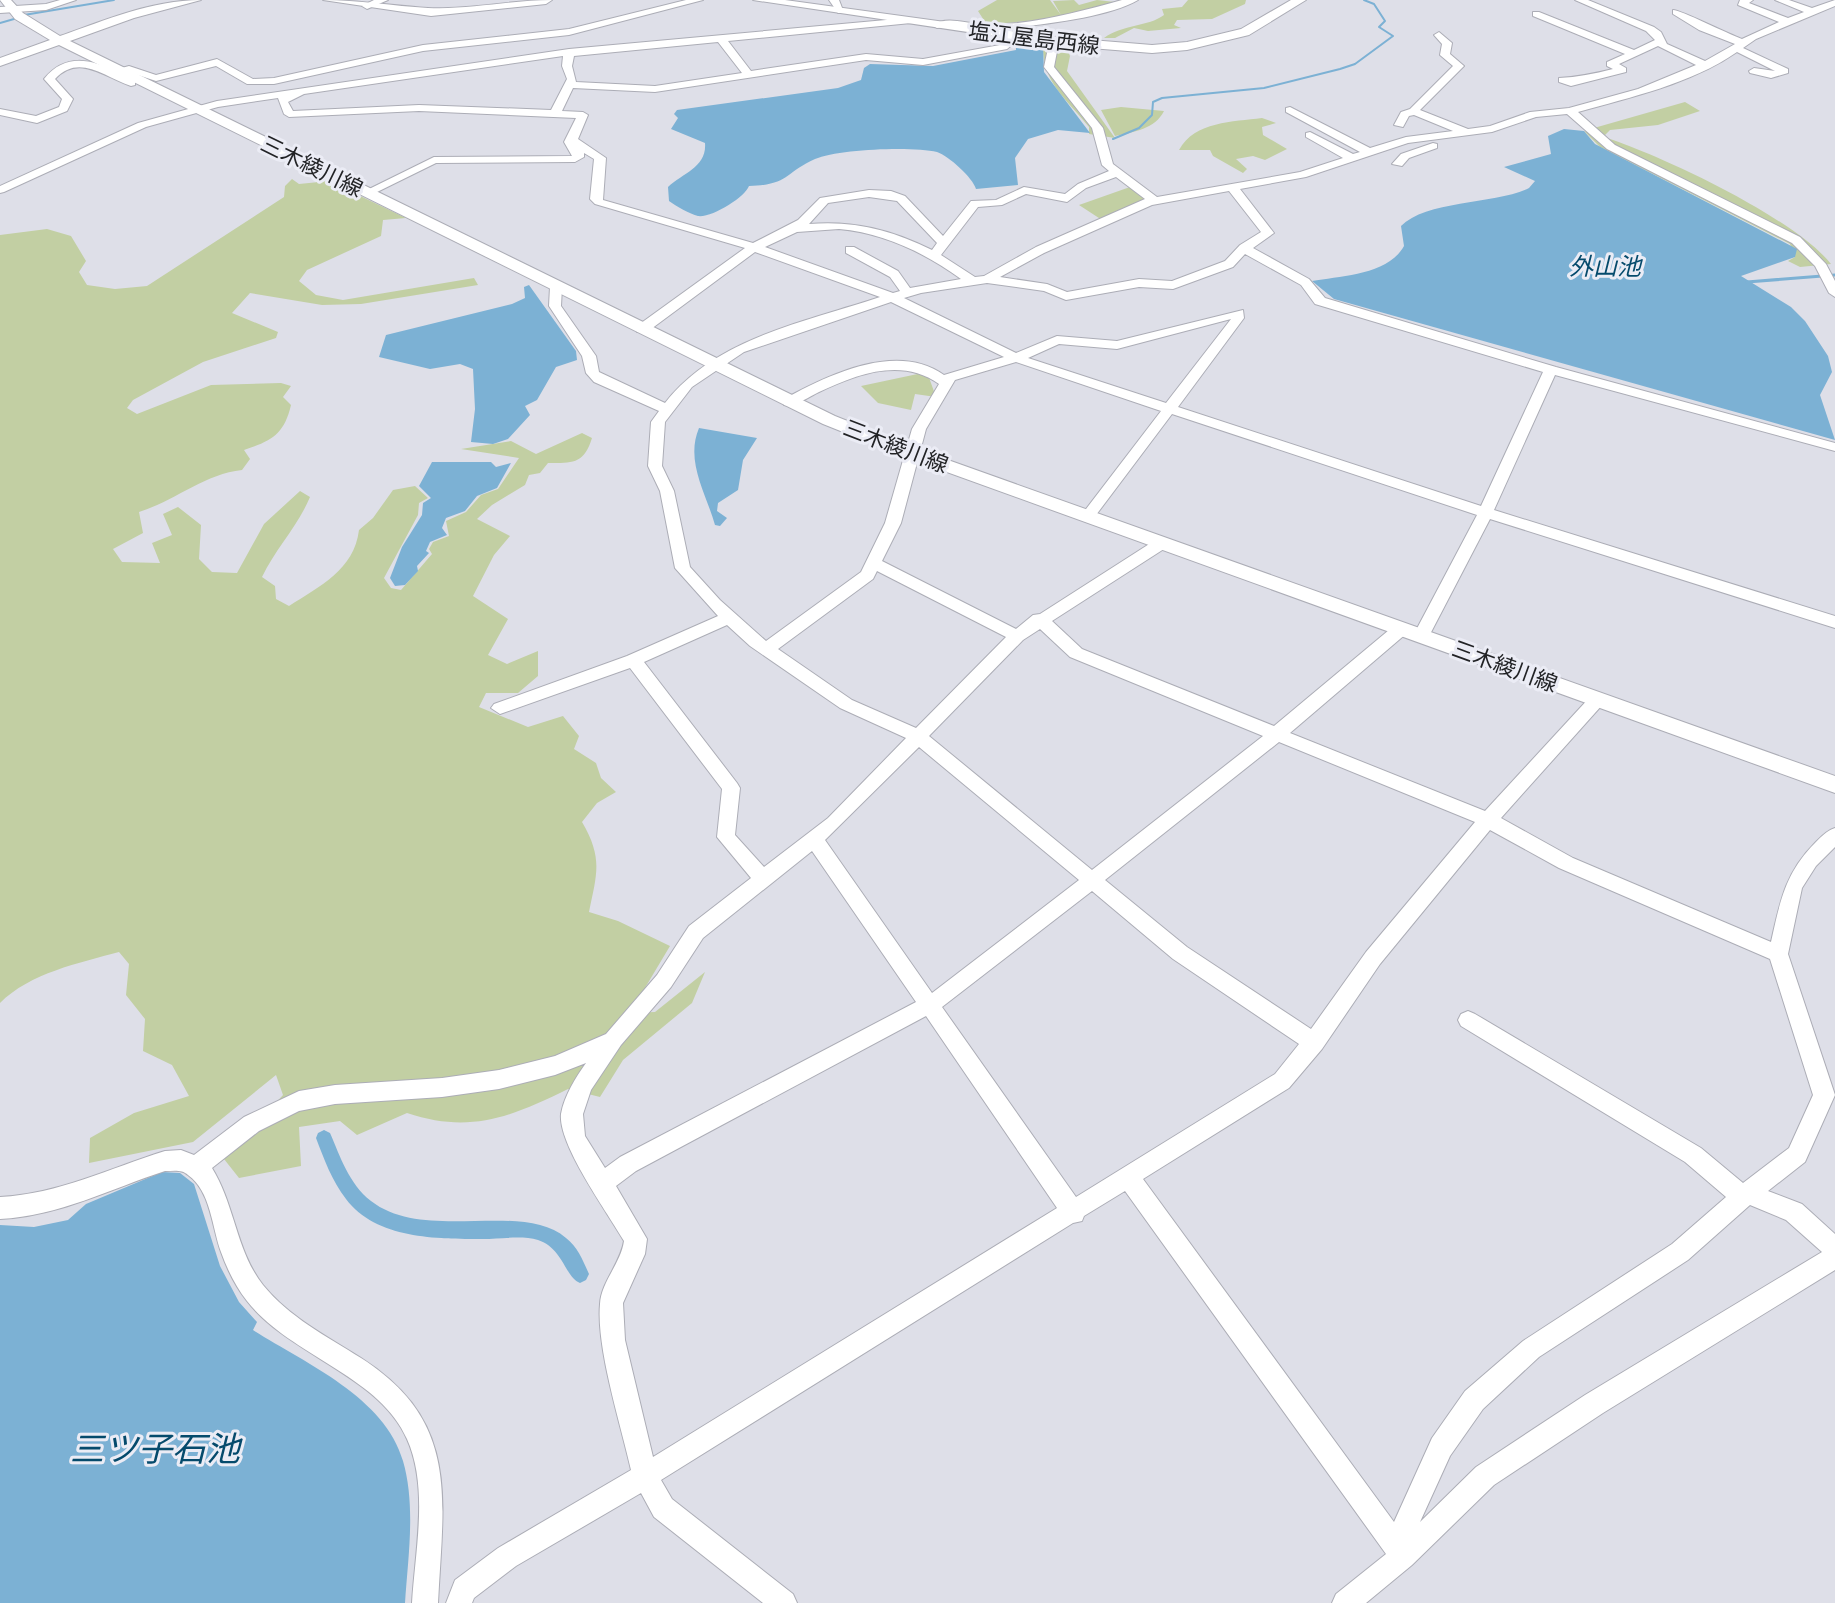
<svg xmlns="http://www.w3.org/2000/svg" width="1835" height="1603" viewBox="0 0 1835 1603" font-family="'Exo 2','Noto Sans JP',sans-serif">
<rect width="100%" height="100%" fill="#dedfe8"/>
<g fill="#c2cfa3">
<path d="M997 0H1050L1061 15 1053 1 1074 0 1079 5 1097 0 1115 2 1047 19 987 25 978 11Z"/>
<path d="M1188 0H1246L1245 4 1212 19 1177 20 1174 25 1181 28 1148 31 1134 28 1115 38H1104C1123 24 1148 27 1164 15L1162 9 1182 7Z"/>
<path d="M1047 43 1066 47 1070 56 1067 71 1115 138 1089 134V127C1067 99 1042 83 1043 45Z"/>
<path d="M1685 102 1700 111 1658 125 1610 130 1605 135 1596 133 1594 128Z"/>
<path d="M1121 107 1164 111C1155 129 1134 132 1115 136L1101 110Z"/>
<path d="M1262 118 1276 123 1262 127 1263 135 1287 149 1265 160 1253 156 1236 159 1247 169 1243 173 1213 156 1210 150H1179C1195 121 1233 122 1262 118Z"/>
<path d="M1584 131C1644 146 1793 216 1831 264L1800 267 1788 261 1795 257 1790 244 1600 147Z"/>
<path d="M292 179 299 184 329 181 406 218 383 220 381 236 307 270 299 281 316 295 343 300 474 278 478 285 361 304 322 305 250 293 232 313 278 332 276 338 203 362 133 400 127 408 137 414 211 385 281 383 291 386 283 397 291 405C284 435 271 441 244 450L250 459 242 470C204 474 175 501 139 512L143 533 113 549 122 562 160 563 152 543 172 535 163 514 178 507 201 525 199 559 212 572 237 573 264 524 300 491 310 497C298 526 276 548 262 577L275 586 276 599 289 606C320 586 354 570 359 530L373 518 393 490 415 486 428 498 419 503 418 515 384 578 391 588 401 590 432 554 429 549 433 542 449 536 446 521 466 512 481 495 498 489 519 458 461 449 511 441 536 454 582 433 592 438C584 464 573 463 548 463L540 473 529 475 525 485 492 505 477 519 510 536 494 555 473 596 508 619 488 655 507 664 538 651V676L518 693H486L479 707 528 727 563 716 579 736 574 749 596 763 601 778 616 792 597 803 582 822C603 858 597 873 589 912L618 921 670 946 630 1013 655 1012 705 972 692 1003 623 1060 600 1097 568 1089C511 1117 470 1134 407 1113L357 1135 340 1121 299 1127 301 1166 239 1178 224 1159 283 1095 276 1075 193 1142 89 1163 90 1138 134 1113 189 1096 172 1065 143 1051 145 1019 126 995 129 964 119 952C79 963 30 973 0 1003V235L47 229 71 236 86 261 79 272 87 285 115 289 147 286 284 197 285 186Z"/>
<path d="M1130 187 1147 201 1102 220 1079 205Z"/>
<path d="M927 372 936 397 915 394 911 410 878 403 861 386Z"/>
</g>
<g fill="#7cb1d4">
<path d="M1043 45 1044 72 1090 133 1058 130 1028 139 1015 158 1018 185 976 189C973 178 949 156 937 152 913 146 838 149 815 159 784 173 789 185 749 186 745 197 712 218 698 216 690 214 676 206 669 201L668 187C683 173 707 167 705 143L671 129 678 118 674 114 677 110 838 88 861 80 864 68 870 64 933 66 1016 50V46Z"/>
<path d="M1564 129 1584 131 1595 144 1797 249 1795 257 1741 276 1791 307 1805 321 1828 356 1832 372 1820 395 1835 440 1334 299 1312 281C1341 276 1388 275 1404 246L1401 226C1426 200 1497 204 1529 188L1535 181 1504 167 1551 154 1548 136Z"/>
<path d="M529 285 576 351 577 360 556 367 537 400 525 406 530 415 508 439 493 444 471 442 475 409 473 369 460 364 430 369 379 357 386 335 512 304 525 298 524 287Z"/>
<path d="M699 428 757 438 743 460 738 490 718 503 717 511 727 518 720 526 715 525C706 493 685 461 699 428Z"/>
<path d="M432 462H491L496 467 511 463 497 488 477 496 465 511 446 518 442 528 447 535 430 542 426 551 429 553 417 566 418 571 405 585 395 586 390 578 402 547 422 515 423 503 431 498 419 486Z"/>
<path d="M162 1172 180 1173 194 1184 220 1266 239 1302 257 1322 253 1330C305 1363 385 1397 403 1461 416 1506 408 1557 405 1603H0V1225L34 1227 68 1220 86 1204Z"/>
</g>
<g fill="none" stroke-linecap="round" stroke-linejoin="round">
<g stroke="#7cb1d4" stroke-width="2">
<path d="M24 15 114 0"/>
<path d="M0 23 14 19"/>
<path d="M1113 139 1139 128 1152 115 1153 102 1162 98 1264 88 1340 69 1355 64 1393 36 1379 27 1385 21 1374 4 1364 0"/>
</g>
<path stroke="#7cb1d4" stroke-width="3" d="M1747 282 1835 275"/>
<path fill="#7cb1d4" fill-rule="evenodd" d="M324 1130 330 1133C340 1156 349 1184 371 1201 425 1243 522 1200 566 1238 578 1247 583 1261 589 1274L586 1280 580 1283C565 1277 563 1248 538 1240 522 1235 500 1239 483 1239 437 1239 376 1239 346 1199 332 1181 324 1159 316 1138L318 1133Z"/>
<defs>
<g id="minor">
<path d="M60 0H76L46 10 0 13V7L46 4Z"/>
<path d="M374 0H388L367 9 362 6Z"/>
<path d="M686 0H703L569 35 423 51 274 84H247L216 66 156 81 129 72 120 74 135 81V85L131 86C104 77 79 53 55 79L73 99 67 111 37 123 0 115V109L36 116 59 107 62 99 44 79C65 53 90 59 118 72V69L129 66 156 75 217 59 253 79 274 78 423 45 569 29Z"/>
<path d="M829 0H839L844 13H838Z"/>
<path d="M1122 0H1138C1106 19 1025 27 986 30 969 31 954 24 937 28L932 25C948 16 963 23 980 24 1026 27 1078 12 1122 0Z"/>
<path d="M1575 0H1588L1654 27 1661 32 1667 44 1705 61 1735 44 1699 30 1673 14V10C1681 10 1728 34 1742 39L1779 22 1738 5 1740 0H1753L1749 3 1788 18 1804 12 1775 0H1789L1812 8 1835 0V6L1756 39 1743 48 1788 69V73L1771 78 1750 73 1749 71 1754 68 1775 71 1737 52C1691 84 1631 97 1578 112L1615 145 1800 237 1826 264 1835 281V297L1829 293 1815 266 1792 243 1607 149 1567 114 1536 117 1492 132 1408 143 1306 177 1240 189 1274 233 1253 248 1309 279 1325 298 1556 367 1835 443V451L1555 375 1494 510 1835 616V628L1490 519 1427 640H1415L1413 636 1477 515 1172 414 1093 519H1083V513L1161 411 1016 362 955 380 926 429 901 523 882 561 1016 629 1033 615 1040 614 1157 539H1167V547L1052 621 1082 649 1274 726 1395 625H1407L1409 629 1407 633 1290 733 1485 811 1591 696H1603L1605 700 1603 704 1501 818 1573 858 1771 942C1780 902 1785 873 1815 843 1821 837 1826 831 1835 828V847L1816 866 1802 888 1788 954 1835 1095 1805 1162 1768 1191 1802 1204 1835 1234V1270L1603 1413 1494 1485 1412 1565 1366 1603H1332L1336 1594 1386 1554 1125 1191 1084 1216 1082 1221 1073 1223 661 1480 672 1499 793 1594 797 1603H763L654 1517 641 1493 516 1566 474 1598 472 1603H446L455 1580 498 1548 631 1470C621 1425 596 1348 600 1304 601 1282 621 1263 624 1241 608 1213 558 1145 561 1114 564 1096 576 1077 586 1063L555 1075 499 1089 442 1097 335 1104 299 1111 259 1131 212 1168C235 1205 236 1251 263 1285 289 1317 326 1336 361 1358 461 1422 443 1499 438 1603H412C415 1551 429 1488 407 1439 379 1375 290 1356 247 1301 236 1287 227 1269 221 1252 212 1228 211 1191 188 1175 182 1169 173 1171 165 1171 110 1189 59 1216 0 1219V1197C59 1194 110 1168 165 1151L181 1150 194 1155 244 1117 299 1091 335 1085 442 1078 499 1070 555 1056 606 1034 657 975 689 926 751 878 717 837 722 789 630 668 500 714 491 708 494 704 627 656 718 616 675 568 660 491 648 466 651 422 659 411 594 382 586 373 582 356 549 306 550 287 556 283 562 287 561 306 596 356 599 372 665 403C716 338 805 322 880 297L755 252 647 332H637V326L745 248 595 204 590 199 594 159 584 153V157L575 162 436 163 371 195 361 193 434 157 572 156 564 142 576 118 419 111 289 117 284 114 278 98 218 107 146 127 4 192 0 193V186L138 123 217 101 569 49 908 18 913 21 911 23 728 41 751 71 866 54 923 59 1000 45 1012 34H1020V38L1007 49 923 65 866 60 655 92 573 88 562 111 583 112 588 115 578 139 606 158 603 200 753 243 798 220 820 198 869 190 891 191 905 196 943 236 971 201 996 200 1024 187 1065 194 1078 184 1109 171 1102 165 1092 128 1044 67 1050 39 1059 41 1054 67 1103 128 1113 164 1157 197 1300 172 1343 158 1306 137V133L1310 132 1353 154 1360 152 1286 112V108L1290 107 1370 148 1406 137 1453 131 1414 115 1409 116 1403 127 1394 125 1401 112 1410 109 1453 66 1440 55 1442 44 1434 35 1439 32 1452 43 1450 54 1464 66 1420 110 1468 129 1490 126 1530 112 1569 108 1638 89 1696 65 1658 46 1619 64 1626 68V72L1571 86 1559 82V78C1578 77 1593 74 1613 69L1607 66V62L1625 54 1533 16V12H1539L1634 50 1655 40 1646 31ZM718 42 742 73 655 86 576 82 572 66 574 56ZM563 56 562 66 567 79 551 110 419 105 293 111 288 102 304 94ZM1116 177 1145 199 1036 247 984 276 975 277 941 255 978 207 1002 205 1026 194 1067 202 1086 188ZM1229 191 1261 232 1240 245 1225 261 1172 281 1139 279 1067 292 1047 284 1000 277 1044 253 1152 205ZM869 197 897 201 937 243 932 250C892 230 853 220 809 224L828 203ZM839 229C884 233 925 253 961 279L910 288 898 271 854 247H846V253L890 277 900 291 893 293 765 247 797 232ZM1245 254 1301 285 1315 304 1543 372 1481 506 1178 407 1244 318 1243 310 1117 341 1057 336 1016 353 904 298 921 293 987 283 1044 291 1066 300 1139 287 1173 289 1233 267ZM891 302 1004 357 944 375C897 341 828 375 784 399V405C796 407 808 397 819 392 857 374 902 357 939 384L912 429 885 523 861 572 766 641 720 600 690 567 674 491 662 466 665 422 692 387 744 352ZM1231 319 1166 403 1028 358 1059 344 1117 349ZM877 571 1006 637 916 728 852 700 778 649 873 579ZM727 625 750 646 840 708 906 738 828 818 764 867 735 835 740 788 737 783 644 662ZM1040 629 1070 657 1263 736 1092 870 929 736 1023 640ZM1279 742 1475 822 1366 952 1311 1029 1187 947 1105 880ZM919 747 1079 880 932 993 825 840ZM1490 830 1559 868 1770 959 1813 1095 1789 1148 1743 1183 1701 1148 1475 1014 1468 1011 1461 1014 1458 1020 1461 1026 1685 1162 1726 1197 1672 1244 1523 1341 1465 1391 1432 1438 1394 1522 1143 1179 1289 1088 1322 1049 1380 964ZM812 851 916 1002 620 1157 605 1168 585 1136 583 1114 591 1090 621 1045 671 987 703 938ZM1092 891 1173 959 1299 1044 1275 1074 1076 1197 942 1007ZM926 1016 1057 1208 653 1457 625 1340 623 1303 645 1254 647 1239 616 1186 636 1171ZM1750 1205 1786 1220 1822 1252 1585 1395 1476 1467 1420 1522 1450 1456 1483 1409 1539 1357 1688 1260Z"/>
<path d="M1433 143 1437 144V148L1409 158 1402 166 1392 164 1401 154Z"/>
</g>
<g id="major">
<path d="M0 0H11L23 13 60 36C106 20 152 0 201 0L134 18 70 41 835 416 920 450 1835 776V793L908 458 823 424 59 45 0 66V58L50 40 15 19Z"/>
<path d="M323 0C359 0 393 6 428 8 469 10 511 0 552 0L546 4 431 16Z"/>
<path d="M753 0H785L1054 37 1152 45 1187 42 1241 29 1291 0H1306L1249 35 1187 50 1152 53 1054 45Z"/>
</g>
</defs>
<use href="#minor" stroke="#acadb6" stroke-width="2"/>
<use href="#major" stroke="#acadb6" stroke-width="2"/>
<use href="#minor" fill="#fff" fill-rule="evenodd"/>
<use href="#major" fill="#fff" fill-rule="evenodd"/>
</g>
<g text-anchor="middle" stroke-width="6" stroke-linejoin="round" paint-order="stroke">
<g font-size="22" fill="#222326" stroke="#ebecf5">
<text transform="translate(1034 38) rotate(7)" y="8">塩江屋島西線</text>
<text transform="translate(312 166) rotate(26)" y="8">三木綾川線</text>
<text transform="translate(896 446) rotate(21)" y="8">三木綾川線</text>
<text transform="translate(1505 666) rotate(20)" y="8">三木綾川線</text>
</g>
<g font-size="24" font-style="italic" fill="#054a6c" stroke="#ebecf5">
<text x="1605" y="275">外山池</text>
</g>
<g font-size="34" font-style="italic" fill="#054a6c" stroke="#ebecf5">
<text x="155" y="1461">三ツ子石池</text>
</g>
</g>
</svg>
